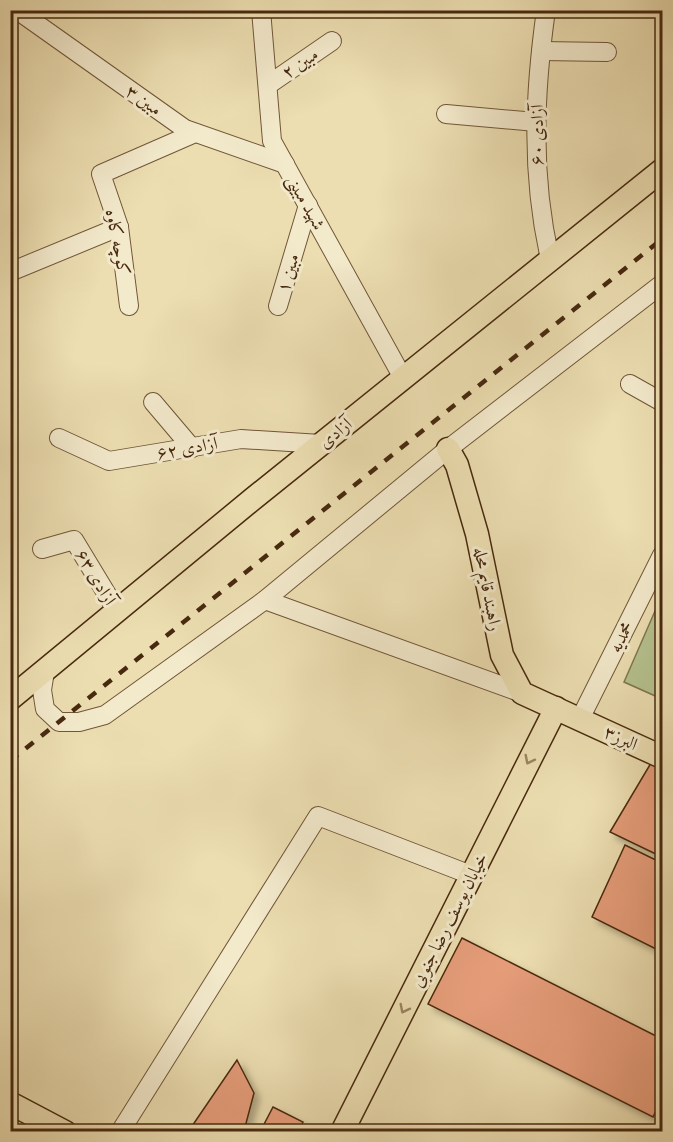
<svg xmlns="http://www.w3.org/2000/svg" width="673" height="1142" viewBox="0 0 673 1142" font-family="Vollkorn,Amiri,serif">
<defs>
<filter id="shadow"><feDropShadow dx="5.5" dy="5.5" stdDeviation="3" flood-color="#0004"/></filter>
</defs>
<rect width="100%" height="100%" fill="#ecdeb1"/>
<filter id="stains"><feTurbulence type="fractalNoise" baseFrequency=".00333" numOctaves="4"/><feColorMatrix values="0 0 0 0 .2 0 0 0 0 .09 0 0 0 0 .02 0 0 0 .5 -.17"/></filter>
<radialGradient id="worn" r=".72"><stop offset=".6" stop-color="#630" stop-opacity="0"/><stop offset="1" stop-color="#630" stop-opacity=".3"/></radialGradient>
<path fill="#b5c28e" stroke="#7e764f" stroke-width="1.5" d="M662 595V699L624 682Z"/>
<g fill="#e69d7a" stroke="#482910" stroke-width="1.5" filter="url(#shadow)">
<path d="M651 763 662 768V857L610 832Z"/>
<path d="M625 845 662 863V952L592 917Z"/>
<path d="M462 938 662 1039V1098L653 1117 428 1004Z"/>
<path d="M237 1060 254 1093 244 1131 188 1132Z"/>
<path d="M273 1107 303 1122 298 1132H260Z"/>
</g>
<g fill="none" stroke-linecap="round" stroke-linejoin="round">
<defs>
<g id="minor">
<path d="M17 10 185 129 285 164"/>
<path d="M261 10 272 141 403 378"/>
<path d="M546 10C534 95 531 175 550 259"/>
<path d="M541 51 607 52"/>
<path d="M268 85 332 41"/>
<path d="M446 114 536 122"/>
<path d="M10 272 119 227"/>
<path d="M129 306 119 227 101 174 195 133"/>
<path d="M278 306 308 205"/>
<path d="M630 384 662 402"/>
<path d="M153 402 192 448"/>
<path d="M59 438 109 461 241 439 321 444"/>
<path d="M42 549 74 540 117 611"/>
<path d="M265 600 522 693"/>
<path d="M45 671 42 690 45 709 59 722H79L105 715 265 600 448 449 662 284"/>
<path d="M580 719 662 555"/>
<path d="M120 1132 318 816 471 875"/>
</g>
<g id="major">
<path d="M448 449 457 465 477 534 502 655 522 693 662 757"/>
<path d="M10 699 254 498 662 170"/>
<path d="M10 1103 65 1132"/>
<path d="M342 1132 556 708"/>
</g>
</defs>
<use href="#minor" stroke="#715638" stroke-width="20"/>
<use href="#major" stroke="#482910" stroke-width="25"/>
<use href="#minor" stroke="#f3eacc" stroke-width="18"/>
<use href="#major" stroke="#ecdeb1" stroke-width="22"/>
<path stroke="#482910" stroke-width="4.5" stroke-dasharray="10 10" stroke-linecap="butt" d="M10 761 662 239"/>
</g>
<defs><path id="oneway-chevron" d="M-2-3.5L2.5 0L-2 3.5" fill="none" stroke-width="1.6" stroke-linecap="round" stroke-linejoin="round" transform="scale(1.5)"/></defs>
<g stroke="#9a8460">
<use href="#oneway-chevron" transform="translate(529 760) rotate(117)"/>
<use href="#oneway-chevron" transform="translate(404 1009) rotate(117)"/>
</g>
<g text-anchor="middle" stroke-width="6" stroke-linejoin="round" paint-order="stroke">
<g font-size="18" fill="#482910" stroke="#f3eacc">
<text transform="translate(300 63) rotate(-34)" y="6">مبین ۲</text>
<text transform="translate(144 100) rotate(35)" y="6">مبین ۳</text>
<text transform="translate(537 135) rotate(-90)" y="6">آزادی ۶۰</text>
<text transform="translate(306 202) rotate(61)" y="6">شهید مبینی</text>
<text transform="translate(118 242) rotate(79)" y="6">کوچه کاوه</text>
<text transform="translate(288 273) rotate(-74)" y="6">مبین ۱</text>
<text transform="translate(335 433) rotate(-39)" y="6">آزادی</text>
<text transform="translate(187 448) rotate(-10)" y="6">آزادی ۶۲</text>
<text transform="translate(96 577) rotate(59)" y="6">آزادی ۶۳</text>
<text transform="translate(488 589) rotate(79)" y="6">راهبند قایم محله</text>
<text transform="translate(621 637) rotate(-63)" y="6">محمدیه</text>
<text transform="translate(621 738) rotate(25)" y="6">البرز۳</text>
<text transform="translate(449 920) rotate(-63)" y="6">خیابان یوسف رضا جنوبی</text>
</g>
</g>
<rect width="673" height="1142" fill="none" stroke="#ecdeb1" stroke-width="36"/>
<rect x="12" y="12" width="649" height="1118" fill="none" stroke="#482910" stroke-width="3"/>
<rect x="18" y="18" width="637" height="1106" fill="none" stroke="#482910" stroke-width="1.5"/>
<rect width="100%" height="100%" filter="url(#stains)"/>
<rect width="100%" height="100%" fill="url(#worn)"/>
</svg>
